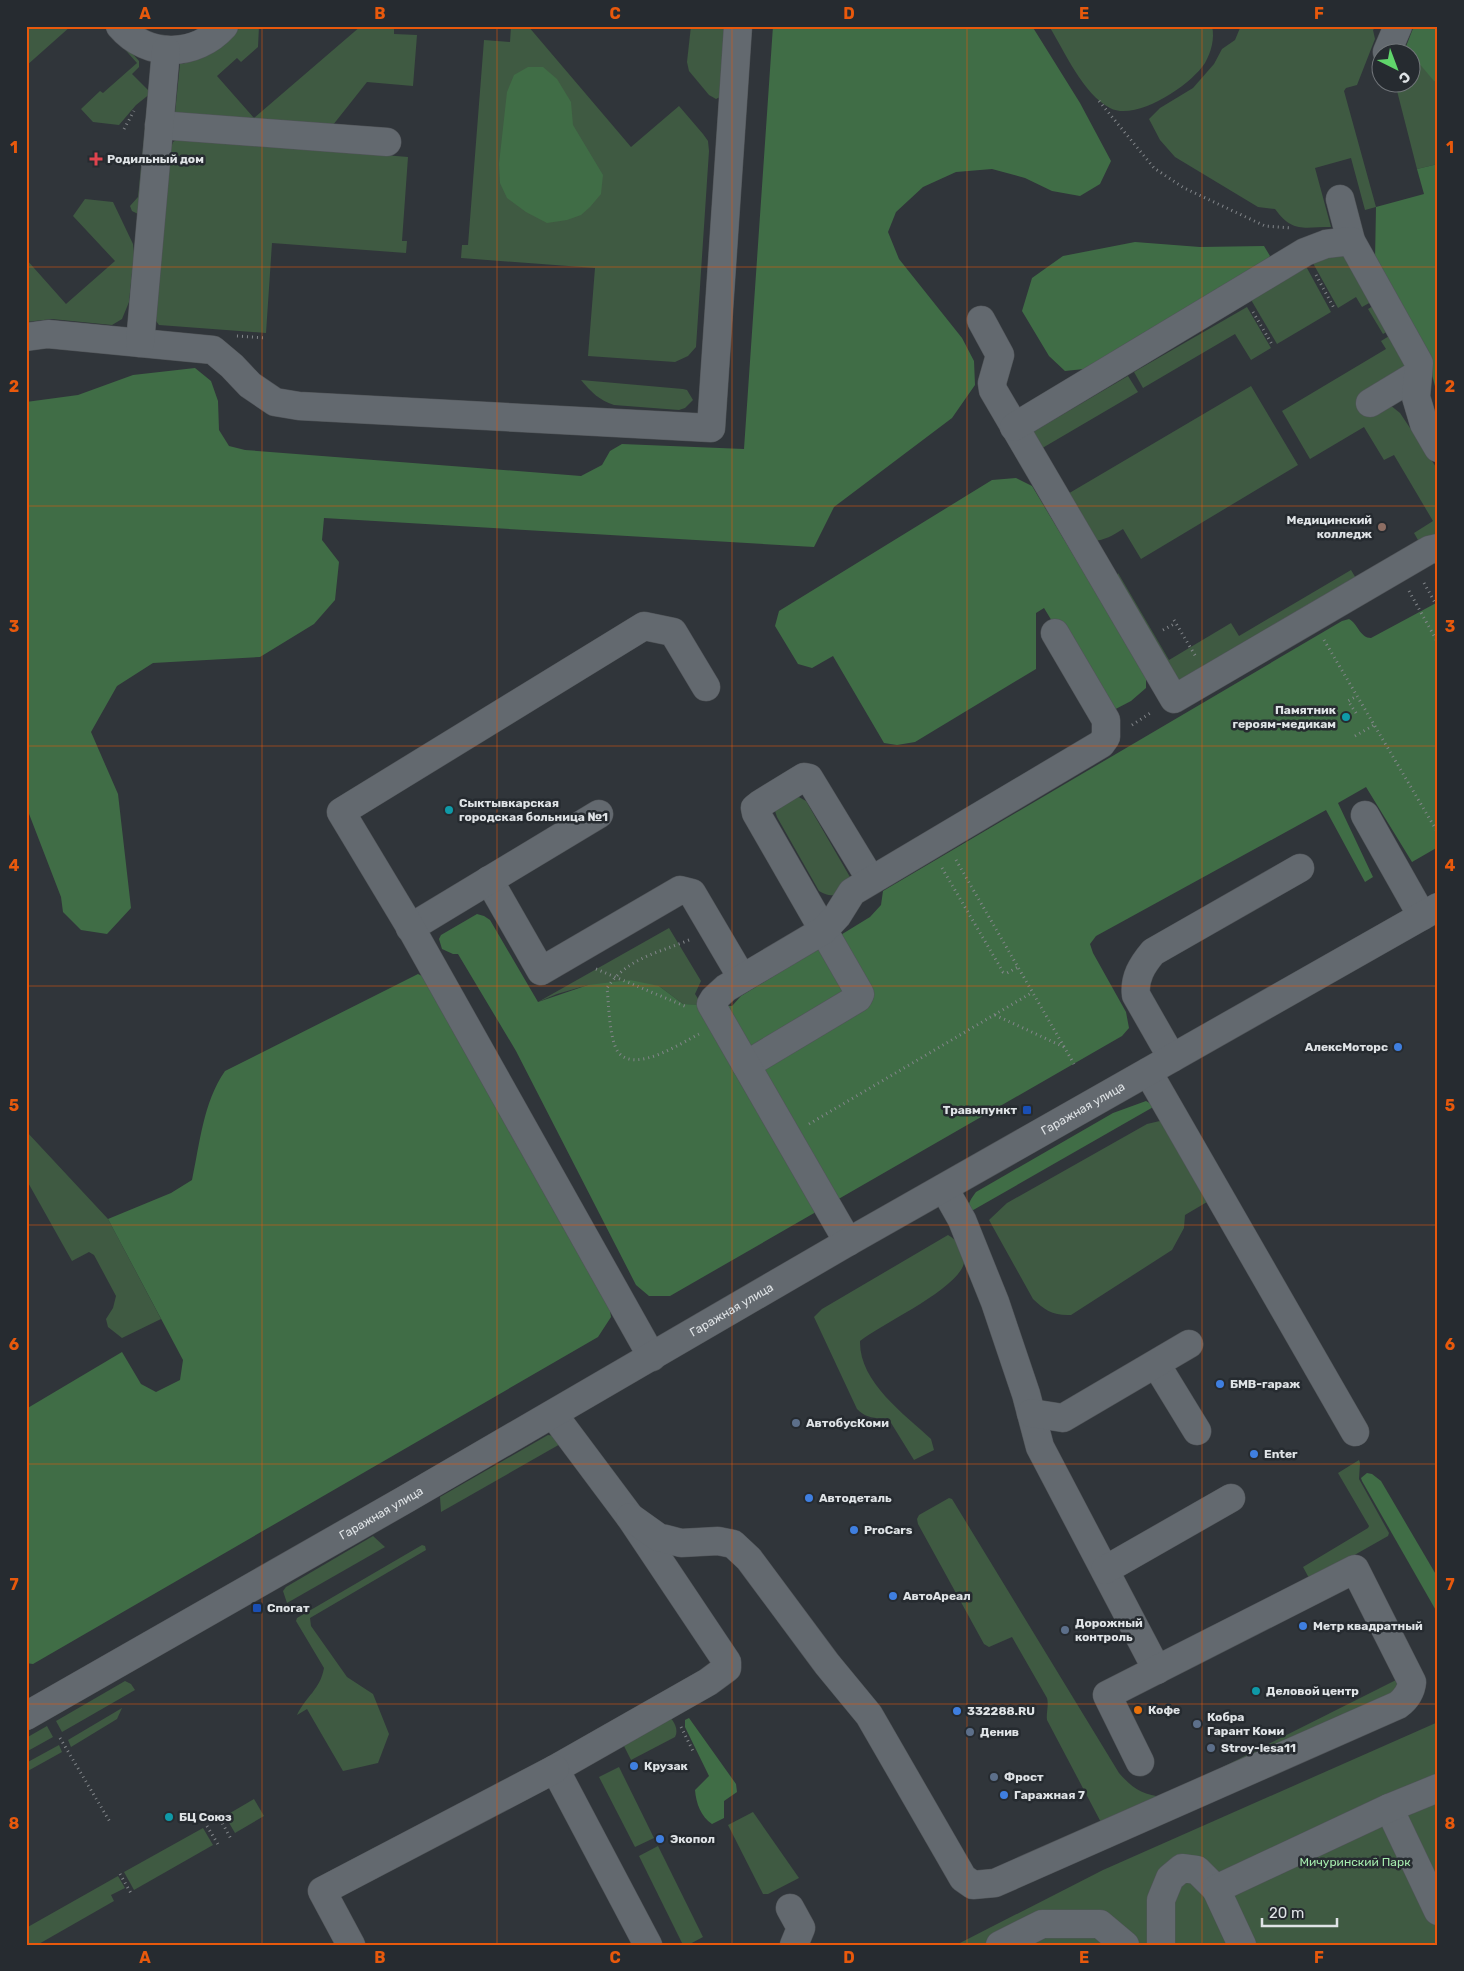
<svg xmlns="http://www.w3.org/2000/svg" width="1464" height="1971" viewBox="0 0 1464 1971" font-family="Rubik,sans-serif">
<rect width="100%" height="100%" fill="#30353a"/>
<g fill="#3f5a42">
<path d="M26 26H71L26 66Z"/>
<path d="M104 26H108L139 61V67L132 74 151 93 136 105 119 125 93 122 81 109 100 91 103 93 137 63Z"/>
<path d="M241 26H259L258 47 241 62 237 58 217 76 254 118 361 26H394V34L417 35 413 86 367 82 329 130 175 113 180 64C205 60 224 46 241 26Z"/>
<path d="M511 26H528L631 147 679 106 703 134 708 141 709 151 696 347 688 356 675 362 588 356 595 268 461 258 462 245H468L484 40 510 42Z"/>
<path d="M691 26H727L722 96 716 99 709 95 689 71 687 62Z"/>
<path d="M1049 26H1212C1215 39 1211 52 1205 63 1191 85 1136 122 1110 108 1083 94 1065 52 1049 26Z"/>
<path d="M1237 26H1377L1373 30 1375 39 1357 85 1346 88 1344 91 1376 207 1365 210 1351 158 1315 168 1331 227C1302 227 1293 233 1275 209L1258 207 1175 157 1160 140 1149 119 1160 108 1193 88 1214 64 1222 49 1235 40 1240 28Z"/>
<path d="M1412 55 1438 82V164L1417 169 1395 83 1412 82Z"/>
<path d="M150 101 138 214 132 211 130 206 138 197 147 107Z"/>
<path d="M179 138 408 157 402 241H407L406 253 272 243 266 333 159 325 156 321 171 148 173 142Z"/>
<path d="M85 199 113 202 133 244 134 253 129 302 122 319 112 325 52 319 26 322V259L66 304 115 261 73 216Z"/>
<path d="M1341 250 1380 297 1362 307 1356 297 1338 308 1309 256Z"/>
<path d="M1302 259 1331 312 1277 344 1247 293Z"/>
<path d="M1383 300 1397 326 1383 334 1368 309Z"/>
<path d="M1247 307 1271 348 1251 360 1235 334 1143 388 1134 372Z"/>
<path d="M1399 330 1416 361 1390 405 1400 413 1438 470V538L1422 547 1414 533 1433 521 1394 455 1384 460 1364 427 1310 459 1282 411 1386 349 1381 341Z"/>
<path d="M1128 376 1138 392 1039 450 1066 495 1251 386 1298 465 1141 559 1123 529C1110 537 1099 544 1084 539L1029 447 1028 439 1033 432Z"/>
<path d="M581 380 683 389 687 390 693 400 685 408 679 410 614 405C599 400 591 392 581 380Z"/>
<path d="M1351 570 1360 585 1182 687 1116 581 1118 573 1169 660 1231 623 1239 636Z"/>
<path d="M797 796 806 801 850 877 847 887C835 895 833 899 819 891L777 817 775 811Z"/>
<path d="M669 928 701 981 695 994 702 1005 683 1004 659 986 588 985 557 994 538 1002Z"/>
<path d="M1164 1120 1207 1202 1185 1215 1184 1228 1172 1250 1071 1315C1054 1316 1044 1310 1033 1299L989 1220 1007 1203 1147 1124Z"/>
<path d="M26 1131 108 1219 161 1319 122 1338 108 1327 106 1319 113 1308 116 1296 94 1255 89 1252 72 1261 26 1179Z"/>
<path d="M948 1235C958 1241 967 1251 964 1263 958 1289 883 1323 860 1341 859 1382 904 1414 931 1439L934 1450 914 1460 888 1418C875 1419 866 1418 857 1409L814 1317 822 1309Z"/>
<path d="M548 1435 555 1436 562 1443 441 1512 440 1497Z"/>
<path d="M1359 1460 1360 1463 1359 1479 1389 1533 1388 1536 1312 1579 1309 1578 1303 1567 1368 1528 1369 1526 1338 1473Z"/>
<path d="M949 1498 952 1499 1119 1773C1133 1789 1143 1795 1164 1797L1104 1828 1047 1720C1046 1713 1049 1705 1047 1698L1012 1637 989 1647 984 1644 918 1524 917 1519 919 1515Z"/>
<path d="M373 1536 385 1547 287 1603 283 1591 286 1587Z"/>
<path d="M422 1545 425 1546 426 1550 310 1618 311 1626 347 1677 373 1694 389 1734 378 1763 343 1771 307 1709 297 1715C306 1696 320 1690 324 1668L296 1621 297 1618Z"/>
<path d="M1404 1676 1407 1690 1205 1776Z"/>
<path d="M125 1681 131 1684 135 1690 62 1732 56 1721Z"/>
<path d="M122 1708 117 1719 71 1747 68 1740Z"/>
<path d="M669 1716C674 1721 679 1730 675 1737L631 1760 624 1746 625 1740Z"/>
<path d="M1438 1722V1945H956L1103 1870Z"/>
<path d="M47 1726 53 1737 26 1752V1738Z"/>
<path d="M59 1745 62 1752 26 1772V1763Z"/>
<path d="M619 1767 654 1838 635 1847 599 1777Z"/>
<path d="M254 1799 264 1816 235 1833 225 1816Z"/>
<path d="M753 1812 799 1878 768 1894H763L728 1825Z"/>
<path d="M203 1828 213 1845 134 1890 124 1872Z"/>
<path d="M658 1846 703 1937 688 1945H683L639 1856Z"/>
<path d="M118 1876 125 1888 111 1895 114 1901 37 1945H26V1928Z"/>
</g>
<g fill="#406d46">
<path d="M773 26H1032L1080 103 1111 161 1100 184 1080 196 1052 191 1025 178 992 169 956 172 923 187 896 212 888 232 899 259 962 338 974 361 975 385 952 418 834 507 814 547 324 518 322 540 339 562 335 600 314 624 260 657 153 663 117 686 91 732 118 794 131 908 107 934 81 930 63 912 61 897 26 806V402L78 395 133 375 195 368 211 381 218 401 219 430 229 446 245 450 581 476 602 465 610 451 622 444 744 449Z"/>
<path d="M1414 26H1438V82L1434 81 1412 55V52L1405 49Z"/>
<path d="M528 67H543L557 79 571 102 573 125 603 175 601 194 590 207 581 215 567 220 547 223 526 212 507 198 500 183 499 164 507 92 514 75Z"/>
<path d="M1438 164V415L1435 407 1436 390 1430 367 1375 261 1376 207 1424 194 1417 169Z"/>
<path d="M1135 242 1200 247 1264 246 1270 256 1266 263 1212 292 1084 369 1065 371 1049 356 1022 311 1032 278 1063 256Z"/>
<path d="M1016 478 1032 486 1146 676V688L1131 701 1108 713 1044 608 1036 613V669L915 742 897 745 884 743 833 656 812 668 798 664 775 626 779 611 992 480Z"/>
<path d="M1438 602V847L1412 862 1366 787 1338 803 1373 877 1365 882 1326 810 1096 936 1090 944 1093 953 1126 1012 1129 1028 1122 1036 670 1296H649L636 1285 516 1051 458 954H453L442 949 439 939 441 935 477 914 484 916 490 920 538 1002 588 985 630 980 659 986 683 1004 732 1006 741 996 870 917 881 905 883 891 1342 621 1349 619C1358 624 1360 638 1371 638Z"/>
<path d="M418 974 426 978 609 1304 611 1317 598 1337 33 1664 26 1663V1409L122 1352 141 1384 156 1392 180 1380 183 1360 108 1219 171 1193 192 1180C200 1143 203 1103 225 1071Z"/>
<path d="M1146 1101 1155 1106 968 1213C967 1204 971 1199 976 1192L1113 1113Z"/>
<path d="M1367 1473 1372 1474 1381 1481 1438 1578V1614L1362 1481 1361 1478Z"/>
<path d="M689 1718 736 1784 737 1792 724 1801V1818L712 1824C701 1817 696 1803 695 1790L709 1776 685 1727V1720Z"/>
</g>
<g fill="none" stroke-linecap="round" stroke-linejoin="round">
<defs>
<g id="minor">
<path d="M120 26C148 59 196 57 224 26"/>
<path d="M1387 52 1398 26"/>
<path d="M159 125 387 142"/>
<path d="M1340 199 1351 241"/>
<path d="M981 320 1000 355 992 383 993 390 1174 699 1429 550 1438 548"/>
<path d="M26 337 48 334 213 350 232 366 250 385 275 402 299 406 711 428 738 26"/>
<path d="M140 343 166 50"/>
<path d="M1370 403 1418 374"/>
<path d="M1014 427 1305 252 1326 244 1351 241 1419 363 1416 397 1424 424 1438 448"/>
<path d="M1365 815 1422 916"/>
<path d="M489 880 541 971 680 890 692 893 742 978"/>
<path d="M410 928 599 814"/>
<path d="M1172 1058 1136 995C1134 978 1142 965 1153 952L1300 868"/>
<path d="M746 1065 858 998 860 994 756 813 755 808 760 804 804 777 809 778 871 880"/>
<path d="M1148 1072 1355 1432"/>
<path d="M944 1188 962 1220 995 1302 1026 1394 1040 1447 1157 1670"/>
<path d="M848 1242 711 1004 714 999 726 988 824 930 837 916 852 892 1101 744 1106 737V720L1055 633"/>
<path d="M652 1357 412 930 341 812 644 626 673 632 706 687"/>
<path d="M1156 1364 1197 1431"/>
<path d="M1031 1413 1063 1418 1189 1344"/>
<path d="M553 1414 630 1517 727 1662V1668L708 1682 555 1769 648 1945"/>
<path d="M630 1517 658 1537 681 1543 718 1541 733 1544 749 1559 827 1664 869 1715 963 1878 973 1885 995 1883 1398 1705C1406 1699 1411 1692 1412 1682L1355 1569 1107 1695 1140 1762"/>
<path d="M1105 1570 1231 1498"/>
<path id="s1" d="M26 1716 406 1499 848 1242 1438 907"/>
<path d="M1389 1808 1438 1911"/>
<path d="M790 1908 801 1928 794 1945"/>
<path d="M351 1945 322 1891 555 1769"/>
<path d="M1000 1945 1042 1924H1100L1125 1945"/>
<path d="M1161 1945V1900L1170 1878 1182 1868 1197 1870 1216 1889"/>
<path d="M1242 1945 1216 1889 1389 1808 1438 1788"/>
</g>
</defs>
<use href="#minor" stroke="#505458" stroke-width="29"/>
<g stroke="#82868a" stroke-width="3" stroke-dasharray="1 4" stroke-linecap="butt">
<path d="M1099 101 1154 168 1184 188 1265 226 1292 228"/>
<path d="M124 129 134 111"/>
<path d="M1316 275 1335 310"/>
<path d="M1253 312 1273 346"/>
<path d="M237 336 266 338"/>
<path d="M1424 583 1438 608"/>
<path d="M1409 591 1438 643"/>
<path d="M1174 620 1196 657"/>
<path d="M1163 630 1176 623"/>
<path d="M1324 640 1438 833"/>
<path d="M1356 713 1348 701 1357 696"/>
<path d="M1132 725 1152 712"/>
<path d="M1355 736 1374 725"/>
<path d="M956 860 1074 1064"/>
<path d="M942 868 1003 972 1007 973 1018 967"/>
<path d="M689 940C658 953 627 958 607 988 609 1005 609 1038 618 1052 635 1074 681 1043 699 1034"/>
<path d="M596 969 687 1007"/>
<path d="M995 1015 1064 1047"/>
<path d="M809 1124 1033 992"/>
<path d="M681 1727 694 1753"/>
<path d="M60 1738 110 1822"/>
<path d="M220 1819 231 1839"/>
<path d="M207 1826 219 1846"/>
<path d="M120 1874 132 1895"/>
</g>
<use href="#minor" stroke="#63696f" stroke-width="28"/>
</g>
<path fill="none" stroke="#e8590c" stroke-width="1" stroke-opacity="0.55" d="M262 26V1945M497 26V1945M732 26V1945M967 26V1945M1202 26V1945M26 267H1438M26 506H1438M26 746H1438M26 986H1438M26 1225H1438M26 1464H1438M26 1704H1438"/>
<path fill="#e0444e" stroke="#262b30" stroke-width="2" d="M93.5 151.5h5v5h5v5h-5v5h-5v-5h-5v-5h5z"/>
<circle fill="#8d6e63" stroke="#262b30" stroke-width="2" cx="1382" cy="527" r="5"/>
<g fill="#0f9aa8" stroke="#262b30" stroke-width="2">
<circle cx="1346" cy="717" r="5"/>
<circle cx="449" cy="810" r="5"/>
<circle cx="1256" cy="1691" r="5"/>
<circle cx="169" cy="1817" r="5"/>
</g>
<g fill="#3f7fe0" stroke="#262b30" stroke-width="2">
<circle cx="1398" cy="1047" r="5"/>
<circle cx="1220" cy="1384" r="5"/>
<circle cx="1254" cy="1454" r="5"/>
<circle cx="809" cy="1498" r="5"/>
<circle cx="854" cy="1530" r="5"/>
<circle cx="893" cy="1596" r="5"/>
<circle cx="1303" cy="1626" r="5"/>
<circle cx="957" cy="1711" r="5"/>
<circle cx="634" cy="1766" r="5"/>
<circle cx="1004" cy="1795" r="5"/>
<circle cx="660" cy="1839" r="5"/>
</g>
<g fill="#1a4fb4" stroke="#262b30" stroke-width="2">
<rect x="1022" y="1105" width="10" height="10" rx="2.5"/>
<rect x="252" y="1603" width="10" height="10" rx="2.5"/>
</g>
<g fill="#5c6f8a" stroke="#262b30" stroke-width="2">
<circle cx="796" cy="1423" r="5"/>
<circle cx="1065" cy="1630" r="5"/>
<circle cx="1197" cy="1724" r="5"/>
<circle cx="970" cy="1732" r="5"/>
<circle cx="1211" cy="1748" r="5"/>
<circle cx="994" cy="1777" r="5"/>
</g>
<circle fill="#e8710a" stroke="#262b30" stroke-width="2" cx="1138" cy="1710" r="5"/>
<g text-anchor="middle" stroke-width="5" stroke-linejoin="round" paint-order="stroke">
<g font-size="12" font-weight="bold" fill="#dfe3e6" stroke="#262b30" text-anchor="start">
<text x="107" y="163">Родильный дом</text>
<text x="1372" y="524" text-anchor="end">Медицинский<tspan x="1372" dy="14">колледж</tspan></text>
<text x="1336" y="714" text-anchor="end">Памятник<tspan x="1336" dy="14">героям-медикам</tspan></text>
<text x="459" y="807">Сыктывкарская<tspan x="459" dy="14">городская больница №1</tspan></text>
<text x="1388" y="1051" text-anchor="end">АлексМоторс</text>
<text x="1017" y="1114" text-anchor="end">Травмпункт</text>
<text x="1230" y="1388">БМВ-гараж</text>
<text x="806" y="1427">АвтобусКоми</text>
<text x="1264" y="1458">Enter</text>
<text x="819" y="1502">Автодеталь</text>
<text x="864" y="1534">ProCars</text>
<text x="903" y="1600">АвтоАреал</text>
<text x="267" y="1612">Спогат</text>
<text x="1075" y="1627">Дорожный<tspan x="1075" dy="14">контроль</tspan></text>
<text x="1313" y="1630">Метр квадратный</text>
<text x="1266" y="1695">Деловой центр</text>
<text x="1148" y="1714">Кофе</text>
<text x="967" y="1715">332288.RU</text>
<text x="1207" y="1721">Кобра<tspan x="1207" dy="14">Гарант Коми</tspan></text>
<text x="980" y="1736">Денив</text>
<text x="1221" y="1752">Stroy-lesa11</text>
<text x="644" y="1770">Крузак</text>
<text x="1004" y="1781">Фрост</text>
<text x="1014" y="1799">Гаражная 7</text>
<text x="179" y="1821">БЦ Союз</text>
<text x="670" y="1843">Экопол</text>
</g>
<g font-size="12" fill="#dfe3e6" stroke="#262b30">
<text dy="4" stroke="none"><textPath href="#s1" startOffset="1219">Гаражная улица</textPath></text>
<text dy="4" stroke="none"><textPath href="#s1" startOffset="814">Гаражная улица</textPath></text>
<text dy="4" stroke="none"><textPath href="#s1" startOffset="409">Гаражная улица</textPath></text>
</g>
<g font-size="12" fill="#a4eaad" stroke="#262b30">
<text x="1355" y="1866">Мичуринский Парк</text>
</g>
</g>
<rect width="1464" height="1971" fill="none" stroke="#262b30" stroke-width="55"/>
<g transform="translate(1396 68) rotate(138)"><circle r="24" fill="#262b30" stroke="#707579"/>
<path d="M0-4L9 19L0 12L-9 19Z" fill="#60d56b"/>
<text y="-8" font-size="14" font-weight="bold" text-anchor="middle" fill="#dfe3e6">С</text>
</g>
<path d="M1262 1918v8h75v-8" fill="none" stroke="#dfe3e6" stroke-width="2.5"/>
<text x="1269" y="1918" font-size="15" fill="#dfe3e6" stroke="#262b30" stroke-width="4" paint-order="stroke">20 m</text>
<rect x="28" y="28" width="1408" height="1916" fill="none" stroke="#e8590c" stroke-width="2"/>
<g font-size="16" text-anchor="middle" font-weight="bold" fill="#e8590c">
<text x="145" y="19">A</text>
<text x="380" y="19">B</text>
<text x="615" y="19">C</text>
<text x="849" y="19">D</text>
<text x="1084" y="19">E</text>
<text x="1319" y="19">F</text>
<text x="14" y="153">1</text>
<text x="1450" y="153">1</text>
<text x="14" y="392">2</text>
<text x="1450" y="392">2</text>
<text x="14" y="632">3</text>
<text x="1450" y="632">3</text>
<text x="14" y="871">4</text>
<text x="1450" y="871">4</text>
<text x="14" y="1111">5</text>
<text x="1450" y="1111">5</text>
<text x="14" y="1350">6</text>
<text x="1450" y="1350">6</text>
<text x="14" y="1590">7</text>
<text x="1450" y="1590">7</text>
<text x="14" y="1829">8</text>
<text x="1450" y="1829">8</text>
<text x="145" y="1963">A</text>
<text x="380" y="1963">B</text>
<text x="615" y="1963">C</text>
<text x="849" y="1963">D</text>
<text x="1084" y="1963">E</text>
<text x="1319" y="1963">F</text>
</g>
</svg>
